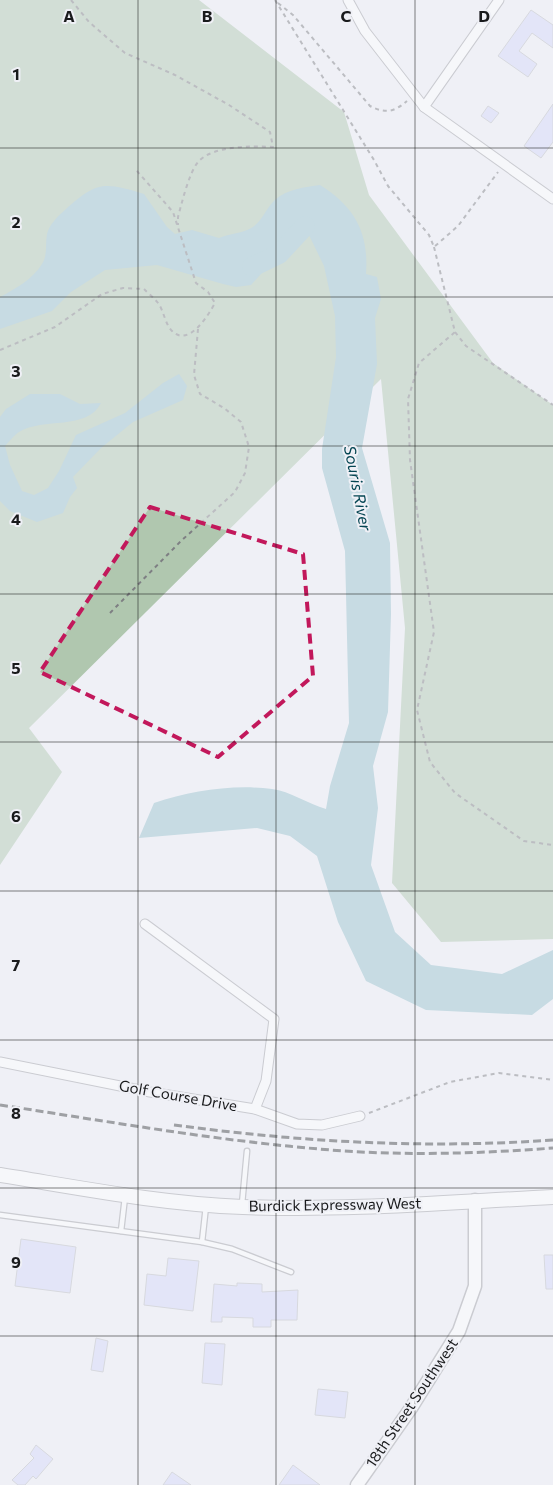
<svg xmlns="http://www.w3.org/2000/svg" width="553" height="1485" viewBox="0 0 553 1485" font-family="Commissioner,sans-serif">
<rect width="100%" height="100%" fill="#eff0f6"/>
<path fill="#b0c7af" d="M0 0H199L344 112 369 195 493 363 553 405V939L441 942 392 883 405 628 381 379 29 728 62 772 0 865Z"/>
<g fill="#97c0cc">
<path d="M320 185C355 207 369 233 366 274L377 277 381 299 375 318 377 364 362 448 390 543 391 614 388 712 373 766 378 808 371 865 395 932 431 965 502 974 553 950V999L532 1015 426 1010 366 981 338 922 317 856 290 836 257 828 139 838 154 803C191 791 232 784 272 789 290 791 308 804 326 809L330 786 349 723 345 551 322 468V449L336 357 335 316 324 266 308 233 287 245 251 285 236 287 223 284 157 265 105 270 71 292 52 311 0 329V297C15 289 33 279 42 264 48 255 45 244 47 234 49 225 58 216 65 210 97 181 104 182 144 194L167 227 175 234 192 230 219 238C230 233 242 234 253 227 262 221 267 207 275 200 287 189 305 187 320 185Z"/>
<path d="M179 374 187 386 183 400 133 422 101 448 73 477 77 488 70 497 63 513 37 522 10 511 0 501V417L6 409 30 394H60L80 404 101 403C87 431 43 417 19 432 14 435 9 442 5 446L10 465 22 491 34 495 48 488 59 471 76 435 125 413 163 383Z"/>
</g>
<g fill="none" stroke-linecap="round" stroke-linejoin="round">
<path stroke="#97c0cc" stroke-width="20" d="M252 267 279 254 305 226"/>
</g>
<g fill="#d5d8fb" stroke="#bbbcc2">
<path d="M531 10 553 25V48L532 33 519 51 537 64 528 77 498 56Z"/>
<path d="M553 104V142L541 158 524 146Z"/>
<path d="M488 106 499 113 491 123 481 116Z"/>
<path d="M21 1239 76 1247 70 1293 15 1286Z"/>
<path d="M544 1255H553V1289H546Z"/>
<path d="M168 1258 199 1261 193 1311 144 1305 147 1274 166 1276Z"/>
<path d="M237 1283 262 1284V1292L298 1290 297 1320H271V1327H253V1318L222 1317V1322H211L214 1284 237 1286Z"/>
<path d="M96 1338 108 1341 103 1372 91 1370Z"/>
<path d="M205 1343 225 1344 222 1385 202 1383Z"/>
<path d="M318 1389 348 1392 345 1418 315 1415Z"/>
<path d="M36 1445 53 1459 36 1479 33 1476 25 1485H18L12 1480 34 1458 30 1454Z"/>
<path d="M293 1465 320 1485H279Z"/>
<path d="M172 1472 191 1485H163Z"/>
</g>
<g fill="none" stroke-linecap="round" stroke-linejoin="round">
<defs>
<g id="lane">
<path d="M242 1204 247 1151"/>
<path d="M0 1215 202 1242 206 1206"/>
<path d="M121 1231 125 1197"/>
<path d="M202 1242 232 1249 291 1272"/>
</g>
<g id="street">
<path d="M348 0 365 31 424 107 553 199"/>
<path d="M424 107 499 0"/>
<path d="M145 924 274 1019 266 1081 255 1109"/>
<path d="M0 1062 150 1092 255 1109 297 1124 322 1125 360 1116"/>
</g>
<path id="secondary" d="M357 1485 411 1408 459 1331 475 1286V1200"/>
<path id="primary" d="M0 1175C81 1188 162 1204 243 1207 346 1211 450 1202 553 1197"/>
</defs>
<use href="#lane" stroke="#9f9fa5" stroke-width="7"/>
<use href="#street" stroke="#9f9fa5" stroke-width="11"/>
<use href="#secondary" stroke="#9f9fa5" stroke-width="15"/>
<use href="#primary" stroke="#9f9fa5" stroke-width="16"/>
<g stroke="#7e7f83" stroke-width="2" stroke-dasharray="4 4" stroke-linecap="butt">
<path d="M71 0 89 22 125 53 175 75 229 105 270 132 273 147C253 146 213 145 198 162 189 173 182 202 178 217V225"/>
<path d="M275 0 374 160 388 186 429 235 434 247 458 226 498 172"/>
<path d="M278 3 293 15 370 106C386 114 394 112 407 101"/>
<path d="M434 247 455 332 419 363 408 399 410 460 434 632 417 710 430 762 455 793 524 841 553 845"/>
<path d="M455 332 466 346 553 405"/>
<path d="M0 350 55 327 102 294 123 288 144 289C148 293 154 298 158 303 164 311 165 324 172 331 189 348 209 314 215 303L208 292 196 283 173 212 136 170"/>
<path d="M110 613 181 541 235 492 245 473 249 447 241 422 224 408 200 394 194 375 198 329"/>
<path d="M369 1113 450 1082 499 1073 553 1080"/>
</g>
<use href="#lane" stroke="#fff" stroke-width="4.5"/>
<use href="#street" stroke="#fff" stroke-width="9"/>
<use href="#secondary" stroke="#fff" stroke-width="12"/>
<use href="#primary" stroke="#fff" stroke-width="14"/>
<g stroke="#3d3e40" stroke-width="3" stroke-dasharray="8 4" stroke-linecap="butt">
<path d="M0 1105C106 1121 212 1140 319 1149 396 1156 475 1154 553 1148"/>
<path d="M174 1125C301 1142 426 1149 553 1140"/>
</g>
</g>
<path d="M0 0H553V1485H0ZM150 507 303 554 313 676 218 757 40 672Z" fill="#eff0f6" fill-opacity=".55" fill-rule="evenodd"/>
<path fill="none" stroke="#c2185b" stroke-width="4" stroke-dasharray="10 6" stroke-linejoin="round" d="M150 507 303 554 313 676 218 757 40 672Z"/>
<path fill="none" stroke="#191a1c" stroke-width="1" stroke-opacity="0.55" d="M138 0V1485M276 0V1485M415 0V1485M0 148H553M0 297H553M0 446H553M0 594H553M0 742H553M0 891H553M0 1040H553M0 1188H553M0 1336H553"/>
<g text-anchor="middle" stroke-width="4" stroke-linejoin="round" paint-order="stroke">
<g font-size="15" fill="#191a1c" stroke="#eff0f6">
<text transform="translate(178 1096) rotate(10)" y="5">Golf Course Drive</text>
<text transform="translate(335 1205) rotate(-1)" y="5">Burdick Expressway West</text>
<text transform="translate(412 1403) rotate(-56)" y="5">18th Street Southwest</text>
</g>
<g font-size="16" font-style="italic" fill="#044552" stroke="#eff0f6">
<text transform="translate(358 488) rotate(79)" y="6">Souris River</text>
</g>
</g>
<g font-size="16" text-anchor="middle" font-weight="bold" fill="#191a1c" stroke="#eff0f6" stroke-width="4" stroke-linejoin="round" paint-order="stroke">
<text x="69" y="22">A</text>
<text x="207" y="22">B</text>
<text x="346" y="22">C</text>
<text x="484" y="22">D</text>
<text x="16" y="80">1</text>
<text x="16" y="228">2</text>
<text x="16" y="377">3</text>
<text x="16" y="525">4</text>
<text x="16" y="674">5</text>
<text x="16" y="822">6</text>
<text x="16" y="971">7</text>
<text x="16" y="1119">8</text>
<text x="16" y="1268">9</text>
</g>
</svg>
